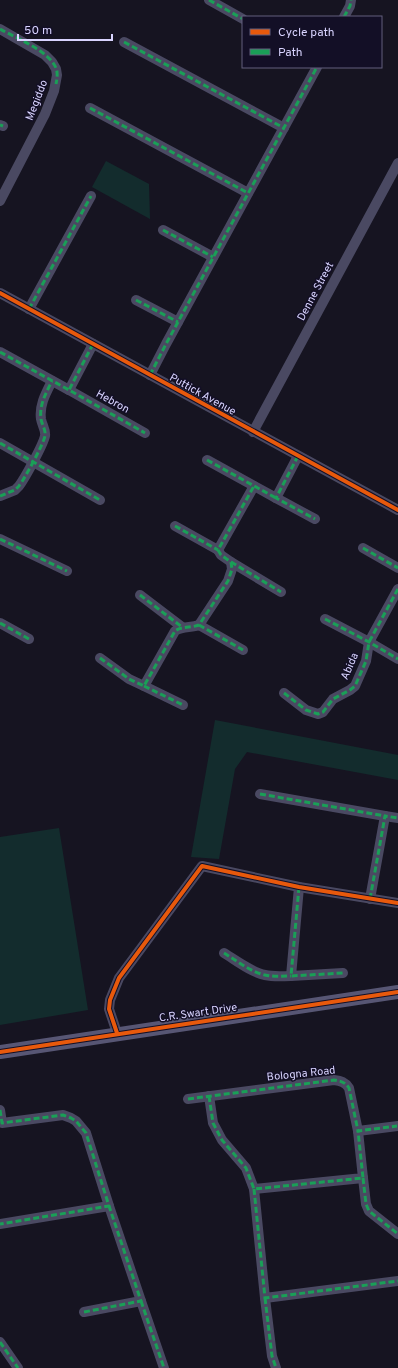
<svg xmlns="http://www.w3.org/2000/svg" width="398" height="1368" viewBox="0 0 398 1368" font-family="Overpass,sans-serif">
<rect width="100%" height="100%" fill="#161421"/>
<g fill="#132c2d">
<path d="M106 161 149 184 150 219 92 187Z"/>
<path d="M215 720 398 755V780L247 752 235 769 219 859 191 857Z"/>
<path d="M59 828 88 1010 0 1025V837Z"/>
</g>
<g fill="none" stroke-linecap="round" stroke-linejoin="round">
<g stroke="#4a4962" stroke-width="10">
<path d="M209 0 243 19"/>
<path d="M344 17 350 6 351 0"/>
<path d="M0 29 45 55 52 62 56 69 57 75 54 91 45 114 0 201"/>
<path d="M124 42 284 128"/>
<path d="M90 108 248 193"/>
<path d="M0 125 3 126"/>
<path d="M163 230 213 257"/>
<path d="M0 293 398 510"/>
<path d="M136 300 178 322"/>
<path d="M29 309 91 196"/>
<path d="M93 344 69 390 145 433"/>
<path d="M0 352 69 390"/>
<path d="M150 375 166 344 317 67"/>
<path d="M253 432 398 163"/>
<path d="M0 443 100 500"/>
<path d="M298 456 276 498 315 519"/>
<path d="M207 460 276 498"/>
<path d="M0 496 15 490 19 486C25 478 43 445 45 436 46 430 42 425 41 419 39 405 46 393 52 381"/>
<path d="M175 526 218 550"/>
<path d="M0 539 67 571"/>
<path d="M363 548 398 568"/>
<path d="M231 562 281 592"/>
<path d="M140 595 182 627"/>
<path d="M325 619 369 642 398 659"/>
<path d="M0 623 29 639"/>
<path d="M199 625 243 650"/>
<path d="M100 658 129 679 144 686 175 631C182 626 191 628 199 625L228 581 232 569 231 562 221 555 218 550 254 486"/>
<path d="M144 686 183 705"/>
<path d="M284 693 306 710 318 714 323 712 333 699 350 690 355 686 366 661 369 642 398 589"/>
<path d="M260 794 385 816"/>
<path d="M299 887 291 976 343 973"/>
<path d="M370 899 385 816 398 818"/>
<path d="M224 953C237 961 251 972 265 975 274 977 282 976 291 976"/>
<path d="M117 1033 109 1009 110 1000 119 978 202 866 299 887 398 903"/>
<path d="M209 1096 213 1123 222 1140 246 1168 254 1189 363 1178 358 1131"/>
<path d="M188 1099 334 1080C341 1081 345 1082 349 1088L358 1131 398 1126"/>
<path d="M0 1110 2 1123 63 1115 71 1118 76 1121 86 1133 109 1206 0 1224"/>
<path d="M363 1178 366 1204 369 1211 398 1234"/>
<path d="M254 1189 265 1298 398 1281"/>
<path d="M265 1298 272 1356 276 1368"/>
<path d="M141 1301 164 1368"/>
<path d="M84 1312 141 1301 109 1206"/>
<path d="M0 1342 18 1368"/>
</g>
<path stroke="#575674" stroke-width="14" d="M0 1052 398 992"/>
<g stroke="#1a9f57" stroke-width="3" stroke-dasharray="6 3" stroke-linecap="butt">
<path d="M209 0 243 19"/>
<path d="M344 17 350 6 351 0"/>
<path d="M0 29C16 38 49 51 56 68 58 73 57 79 56 84"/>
<path d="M124 42 284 128"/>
<path d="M90 108 248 193"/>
<path d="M0 125 3 126"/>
<path d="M163 230 213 257"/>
<path d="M136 300 178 322"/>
<path d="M29 309 91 196"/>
<path d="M93 344 69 390 145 433"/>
<path d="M0 352 69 390"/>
<path d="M150 375 166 344 317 67"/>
<path d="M0 443 100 500"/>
<path d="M298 456 276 498 315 519"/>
<path d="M207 460 276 498"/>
<path d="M0 496 15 490 19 486C25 478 43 445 45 436 46 430 42 425 41 419 39 405 46 393 52 381"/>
<path d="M175 526 218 550"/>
<path d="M0 539 67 571"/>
<path d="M363 548 398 568"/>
<path d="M231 562 281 592"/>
<path d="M140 595 182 627"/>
<path d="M325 619 369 642 398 659"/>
<path d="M0 623 29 639"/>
<path d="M199 625 243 650"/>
<path d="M100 658 129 679 144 686 175 631C182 626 191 628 199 625L228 581 232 569 231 562 221 555 218 550 254 486"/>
<path d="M144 686 183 705"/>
<path d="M284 693 306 710 318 714 323 712 333 699 350 690 355 686 366 661 369 642 398 589"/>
<path d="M260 794 385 816"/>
<path d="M299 887 291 976 343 973"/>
<path d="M370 899 385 816 398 818"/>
<path d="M224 953C237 961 251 972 265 975 274 977 282 976 291 976"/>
<path d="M209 1096 213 1123 222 1140 246 1168 254 1189 363 1178 358 1131"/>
<path d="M188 1099 334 1080C341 1081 345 1082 349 1088L358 1131 397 1126"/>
<path d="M0 1110 2 1123 63 1115 71 1118 76 1121 86 1133 109 1206 0 1224"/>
<path d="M363 1178 366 1204 369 1211 398 1234"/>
<path d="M254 1189 265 1298 398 1281"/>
<path d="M265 1298 272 1356 276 1368"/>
<path d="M141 1301 164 1368"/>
<path d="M84 1312 141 1301 109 1206"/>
<path d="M0 1342 18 1368"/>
</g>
<defs>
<g id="cycleway">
<path d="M0 293 398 510"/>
<path d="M117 1033 109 1009 110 1000 119 978 202 866 299 887 398 903"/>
<path d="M0 1052 398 992"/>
</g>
</defs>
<use href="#cycleway" stroke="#130f26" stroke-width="6"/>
<use href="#cycleway" stroke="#e8590c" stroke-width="4"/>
</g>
<g text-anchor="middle" stroke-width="3" stroke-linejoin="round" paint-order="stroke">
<g font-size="11" fill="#d9d4ff" stroke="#130f26">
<text transform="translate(36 100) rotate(-69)" y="4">Megiddo</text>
<text transform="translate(315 291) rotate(-62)" y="4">Denne Street</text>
<text transform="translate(203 394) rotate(29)" y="4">Puttick Avenue</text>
<text transform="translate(113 401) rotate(29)" y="4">Hebron</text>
<text transform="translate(349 666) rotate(-66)" y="4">Abida</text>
<text transform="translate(198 1012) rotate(-8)" y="4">C.R. Swart Drive</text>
<text transform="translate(301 1073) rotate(-6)" y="4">Bologna Road</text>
</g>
</g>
<rect x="242" y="16" width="140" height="52" fill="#130f26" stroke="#625e7d"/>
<rect x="250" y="29" width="20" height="6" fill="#e8590c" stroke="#625e7d"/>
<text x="278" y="36" font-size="12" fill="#d9d4ff">Cycle path</text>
<rect x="250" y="49" width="20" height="6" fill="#1a9f57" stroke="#625e7d"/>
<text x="278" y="56" font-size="12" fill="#d9d4ff">Path</text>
<path d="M18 34v6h94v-6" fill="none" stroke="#d9d4ff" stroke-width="2"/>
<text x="24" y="34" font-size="12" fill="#d9d4ff" stroke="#130f26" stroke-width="3" paint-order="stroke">50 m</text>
</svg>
